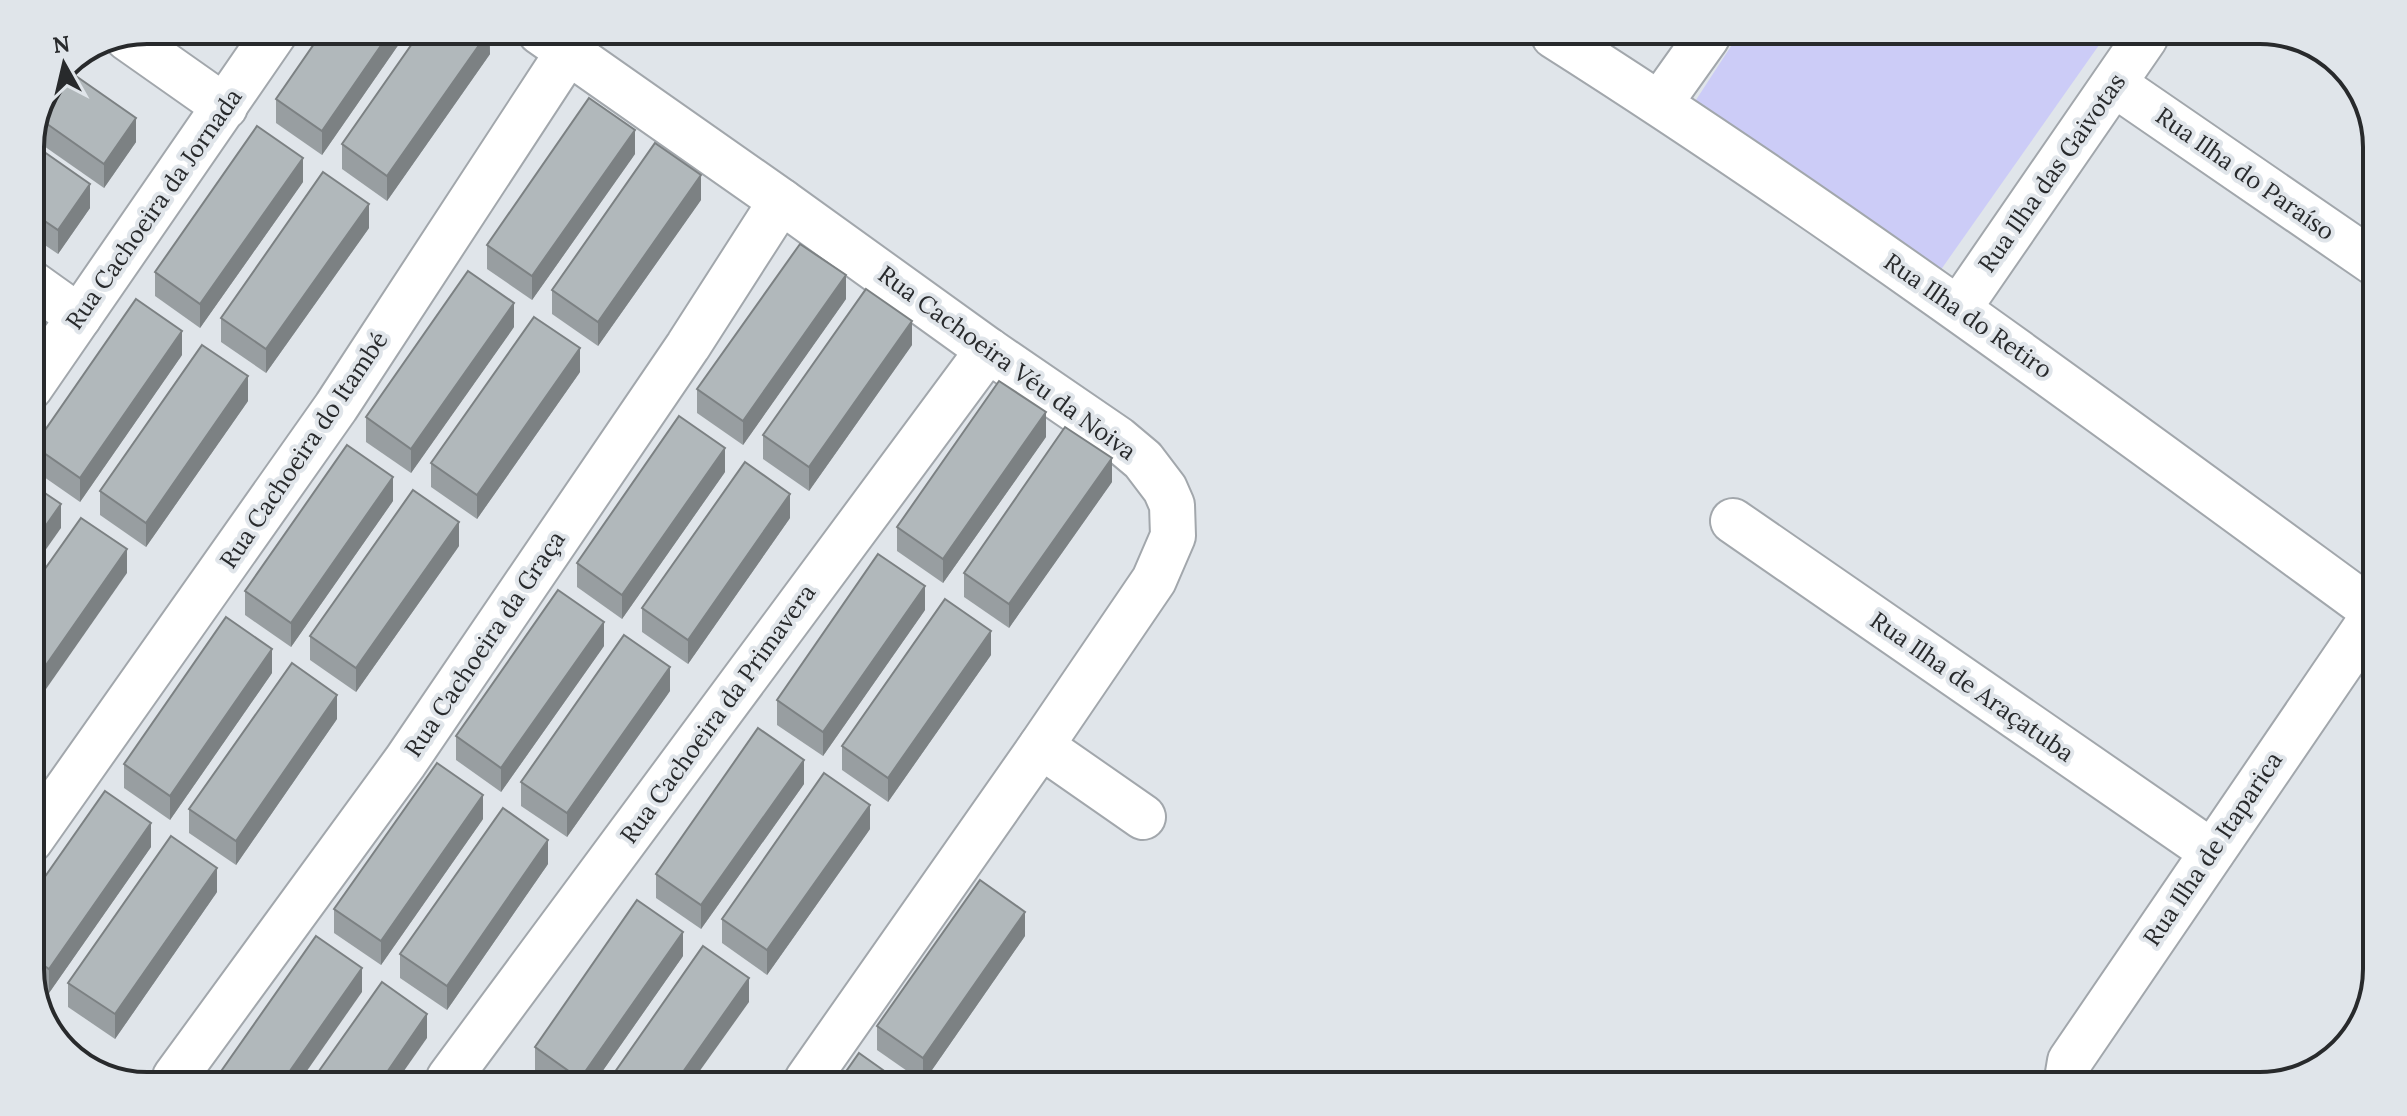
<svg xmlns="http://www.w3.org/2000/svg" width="2407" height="1116" viewBox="0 0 2407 1116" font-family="Lora,serif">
<rect width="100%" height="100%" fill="#e0e5ea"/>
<path fill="#ccccf7" d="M1737 37 2104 38 1933 281 1692 106Z"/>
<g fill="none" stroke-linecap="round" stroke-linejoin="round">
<defs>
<g id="minor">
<path d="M540 32 781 201 988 350 1118 439 1143 460 1165 489 1172 505 1173 536 1154 580 1041 746 807 1080"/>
<path d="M1554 36C1836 215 2103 413 2372 610"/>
<path d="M127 38 225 107"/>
<path d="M2114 84 2376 264"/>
<path d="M1660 103 1707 37"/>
<path d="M30 282 79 317"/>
<path d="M1959 308 2145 38"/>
<path d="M30 388 276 31"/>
<path d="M1733 521 2212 852"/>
<path d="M1041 746 1143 817"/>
<path d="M30 841 336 407 568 52"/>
<path d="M175 1077 405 762 688 346 781 201"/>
<path d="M449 1078 988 350"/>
<path d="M2071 1085 2068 1073 2070 1061 2372 618"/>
</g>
</defs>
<use href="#minor" stroke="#a2a7ac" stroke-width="48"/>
<use href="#minor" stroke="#fff" stroke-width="44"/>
</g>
<g fill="#989ea1">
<path d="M185 30H216L206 45Z"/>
<path d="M323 31H408L322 155 276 123V99Z"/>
<path d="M490 31V54L387 201 342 169V144Z"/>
<path d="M63 67 136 142 104 188 31 137Z"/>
<path d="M30 142 90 208 58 254 30 235Z"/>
<path d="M635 154 532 300 487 269V245Z"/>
<path d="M303 182 200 328 155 296V272Z"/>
<path d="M701 200 598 346 552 314V290Z"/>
<path d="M369 228 266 373 221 342V318Z"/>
<path d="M846 299 743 445 697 413V389Z"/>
<path d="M514 327 411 473 366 442V417Z"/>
<path d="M912 345 809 491 763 459V435Z"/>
<path d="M182 355 80 502 34 470V446Z"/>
<path d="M580 372 477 519 431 487V463Z"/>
<path d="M248 401 146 547 100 515V491Z"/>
<path d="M1046 437 943 583 897 551V527Z"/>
<path d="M725 472 622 619 577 587V563Z"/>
<path d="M1112 482 1009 628 964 597V573Z"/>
<path d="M393 501 291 647 245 615V591Z"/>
<path d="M790 518 688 664 642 632V608Z"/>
<path d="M459 546 356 692 310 660V636Z"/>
<path d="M925 610 823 756 777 725V700Z"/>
<path d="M604 646 501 792 456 760V736Z"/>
<path d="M991 655 888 802 842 770V746Z"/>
<path d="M272 673 170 820 124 788V764Z"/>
<path d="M670 691 567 837 521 806V782Z"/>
<path d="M337 719 236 865 189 833V809Z"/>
<path d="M804 784 701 929 656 898V874Z"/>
<path d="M483 819 381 965 334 933V909Z"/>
<path d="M870 829 767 975 722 943V919Z"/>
<path d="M151 847 49 993 32 981 30 977V898Z"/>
<path d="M548 864 447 1010 400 978V954Z"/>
<path d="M217 892 115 1039 68 1007V983Z"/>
<path d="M1025 936 925 1080H920L877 1050V1026Z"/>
<path d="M683 956 597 1079H546L535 1071V1047Z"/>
</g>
<g fill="#7c8183">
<path d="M206 30H216L206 45Z"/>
<path d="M391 31H408L322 155V131Z"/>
<path d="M489 31 490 54 387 201V176Z"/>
<path d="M136 118V142L104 188V164Z"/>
<path d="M635 130V154L532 300V276Z"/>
<path d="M303 158V182L200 328V304Z"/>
<path d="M701 175V200L598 346V322Z"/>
<path d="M90 184V208L58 254V230Z"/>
<path d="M369 204V228L266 373V349Z"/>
<path d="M846 275V299L743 445V421Z"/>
<path d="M514 303V327L411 473V449Z"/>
<path d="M912 321V345L809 491V467Z"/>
<path d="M182 331V355L80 502V478Z"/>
<path d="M580 348V372L477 519V495Z"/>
<path d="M248 376V401L146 547V523Z"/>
<path d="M1046 412V437L943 583V559Z"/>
<path d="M725 448V472L622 619V595Z"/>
<path d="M1112 458V482L1009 628V604Z"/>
<path d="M393 477V501L291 647V623Z"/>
<path d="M790 494V518L688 664V640Z"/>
<path d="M61 504V528L30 572V548Z"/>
<path d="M459 522V546L356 692V668Z"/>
<path d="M127 549V573L30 712V688Z"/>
<path d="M925 586V610L823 756V732Z"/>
<path d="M604 622V646L501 792V768Z"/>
<path d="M991 631V655L888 802V778Z"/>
<path d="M272 649V673L170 820V796Z"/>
<path d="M670 667V691L567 837V813Z"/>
<path d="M337 695V719L236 865V841Z"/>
<path d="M804 760V784L701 929V905Z"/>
<path d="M483 795V819L381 965V941Z"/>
<path d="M870 805V829L767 975V950Z"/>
<path d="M151 823V847L49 993V969Z"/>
<path d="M548 840V864L447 1010V986Z"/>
<path d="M217 868V892L115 1039V1014Z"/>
<path d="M1025 912V936L925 1080H923V1058Z"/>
<path d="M683 932V956L597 1079H580Z"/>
<path d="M362 968V992L302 1078H285Z"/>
<path d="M749 978V1002L694 1079H678Z"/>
<path d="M427 1014V1038L399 1078H383Z"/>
</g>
<g fill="#b1b8bb" stroke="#7c8183" stroke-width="2">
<path d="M323 31H391L322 131 276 99Z"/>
<path d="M421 31H489L387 176 342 144Z"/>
<path d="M63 67 136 118 104 164 40 119Z"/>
<path d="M589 98 635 130 532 276 487 245Z"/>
<path d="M257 126 303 158 200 304 155 272Z"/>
<path d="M30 142 90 184 58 230 30 211Z"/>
<path d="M655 143 701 175 598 322 552 290Z"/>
<path d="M323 172 369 204 266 349 221 318Z"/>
<path d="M800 244 846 275 743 421 697 389Z"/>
<path d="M468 271 514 303 411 449 366 417Z"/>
<path d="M866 289 912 321 809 467 763 435Z"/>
<path d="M136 299 182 331 80 478 34 446Z"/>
<path d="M534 317 580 348 477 495 431 463Z"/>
<path d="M202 345 248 376 146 523 100 491Z"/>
<path d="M999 381 1046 412 943 559 897 527Z"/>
<path d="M679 416 725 448 622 595 577 563Z"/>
<path d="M1065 427 1112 458 1009 604 964 573Z"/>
<path d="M347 445 393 477 291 623 245 591Z"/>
<path d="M745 462 790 494 688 640 642 608Z"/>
<path d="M30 483 61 504 30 548Z"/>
<path d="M413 490 459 522 356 668 310 636Z"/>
<path d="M81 518 127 549 30 688V590Z"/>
<path d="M878 554 925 586 823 732 777 700Z"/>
<path d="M558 590 604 622 501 768 456 736Z"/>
<path d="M945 599 991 631 888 778 842 746Z"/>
<path d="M226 617 272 649 170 796 124 764Z"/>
<path d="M624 635 670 667 567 813 521 782Z"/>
<path d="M292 663 337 695 236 841 189 809Z"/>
<path d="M758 728 804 760 701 905 656 874Z"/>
<path d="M437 763 483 795 381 941 334 909Z"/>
<path d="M824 773 870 805 767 950 722 919Z"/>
<path d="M105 791 151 823 49 969 30 956V898Z"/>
<path d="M503 808 548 840 447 986 400 954Z"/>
<path d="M171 836 217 868 115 1014 68 983Z"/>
<path d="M980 880 1025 912 923 1058 877 1026Z"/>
<path d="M637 900 683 932 580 1079 535 1047Z"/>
<path d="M316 936 362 968 285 1078 217 1077Z"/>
<path d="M703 946 749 978 678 1079H610Z"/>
<path d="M382 982 427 1014 383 1078H314Z"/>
<path d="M859 1053 897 1080H840Z"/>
<path d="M516 1074 523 1079H513Z"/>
</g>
<g text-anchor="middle" stroke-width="8" stroke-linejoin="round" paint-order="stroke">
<g font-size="24" fill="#282a2c" stroke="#e0e5ea">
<text transform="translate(2052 173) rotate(-55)" y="8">Rua Ilha das Gaivotas</text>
<text transform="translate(2245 174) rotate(35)" y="8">Rua Ilha do Paraíso</text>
<text transform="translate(154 209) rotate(-55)" y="8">Rua Cachoeira da Jornada</text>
<text transform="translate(1968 316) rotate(35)" y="8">Rua Ilha do Retiro</text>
<text transform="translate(1007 363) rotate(36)" y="8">Rua Cachoeira Véu da Noiva</text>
<text transform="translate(304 450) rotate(-56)" y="8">Rua Cachoeira do Itambé</text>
<text transform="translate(485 644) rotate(-56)" y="8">Rua Cachoeira da Graça</text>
<text transform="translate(1972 687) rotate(35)" y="8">Rua Ilha de Araçatuba</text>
<text transform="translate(718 714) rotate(-54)" y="8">Rua Cachoeira da Primavera</text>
<text transform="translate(2213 849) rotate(-56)" y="8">Rua Ilha de Itaparica</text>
</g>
</g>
<path d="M0 0H2407V1116H0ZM147 44H2260A103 103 0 0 1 2363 147V969A103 103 0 0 1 2260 1072H147A103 103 0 0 1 44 969V147A103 103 0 0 1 147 44Z" fill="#e0e5ea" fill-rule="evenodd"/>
<path fill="none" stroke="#282a2c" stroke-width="4" d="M147 44H2260A103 103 0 0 1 2363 147V969A103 103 0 0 1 2260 1072H147A103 103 0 0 1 44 969V147A103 103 0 0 1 147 44Z"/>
<g transform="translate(64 64) rotate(352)" stroke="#e0e5ea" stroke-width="6" paint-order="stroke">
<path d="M0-6L14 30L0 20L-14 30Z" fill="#282a2c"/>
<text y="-12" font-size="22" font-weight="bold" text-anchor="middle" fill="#282a2c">N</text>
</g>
</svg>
